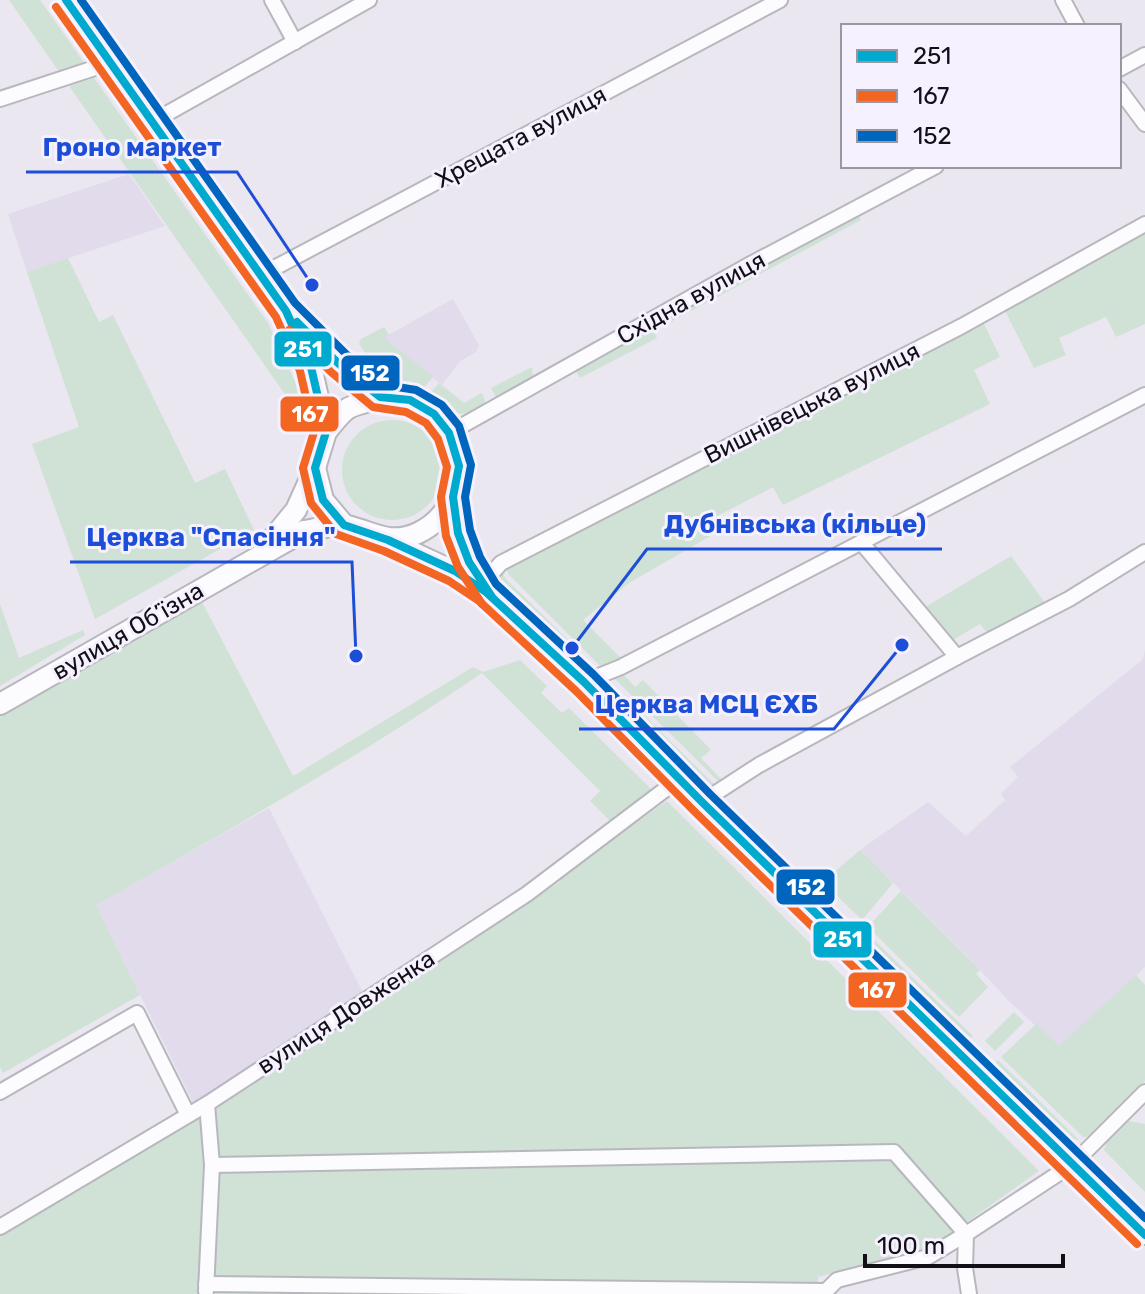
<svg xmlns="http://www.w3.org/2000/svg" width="1145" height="1294" viewBox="0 0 1145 1294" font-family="Rubik,sans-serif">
<rect width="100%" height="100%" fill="#eae7f0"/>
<g fill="#e1dbec">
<path d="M129 174 165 226 27 272 8 214Z"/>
<path d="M453 299 479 345 476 352 460 361 442 385 383 338Z"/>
<path d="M1145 650V967L1059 1047 1010 1002 963 952 860 850 928 802 966 836 1005 800 1001 794 1018 777 1010 767 1143 659Z"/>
<path d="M269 808 363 993 194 1104 96 905Z"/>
</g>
<g fill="#d0e1d6">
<path d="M9 0H40L85 64 60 73Z"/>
<path d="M94 78 268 323 296 384 301 417 69 86Z"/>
<path d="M858 215 861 220 663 326 661 322Z"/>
<path d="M1145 230V324L1116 337 1106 317 1059 338 1066 355 1034 368 1004 309Z"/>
<path d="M68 258 99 322 113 315 195 483 225 469 254 530 95 619 32 444 79 427 27 272Z"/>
<path d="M982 320 1000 357 974 370 990 404 783 505 773 487 706 522 712 535 629 583 583 620 623 660 602 668 509 575 505 567Z"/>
<path d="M384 327 389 335 384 338 433 377 424 387 413 392 372 363 359 344 361 339Z"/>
<path d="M652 329 657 338 580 378 576 371Z"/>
<path d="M532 367 533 379 497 399 491 388Z"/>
<path d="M439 383 464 403 482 393 486 404C460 419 455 415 430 403L431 392Z"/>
<circle cx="392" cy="470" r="50"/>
<path d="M1011 556 1046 604 988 634 980 624 953 640 925 607Z"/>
<path d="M501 569 505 578 568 640 564 644 493 576Z"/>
<path d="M200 598 293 776 473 667 483 672 520 660 547 686 541 693 562 713 569 708 653 791 612 823 590 801 600 791 482 673C358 758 227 831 96 905L140 995 3 1073 0 1067V714Z"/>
<path d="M0 604 19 658 83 630 85 635 0 686Z"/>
<path d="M621 672 635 687 643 680 711 750 701 758 721 779 718 781 612 676Z"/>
<path d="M607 679 717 787 711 788 608 687Z"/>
<path d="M667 801 1039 1171 930 1248 818 1277V1294H0V1234L370 1009 561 881 560 876Z"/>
<path d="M860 850 893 883 862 920 823 882Z"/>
<path d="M901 891 980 970 976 974 988 987 959 1017 868 927Z"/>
<path d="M866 932 973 1036 968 1040 862 936Z"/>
<path d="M1136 975 1145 985V1081L1091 1136 1083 1137 1001 1057 1036 1024 1059 1046Z"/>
<path d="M1014 1012 1024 1022 995 1051 985 1041Z"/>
<path d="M998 1060 1079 1140 1068 1138 993 1065Z"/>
<path d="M1129 1121 1145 1124V1192L1104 1150C1109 1136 1115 1127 1129 1121Z"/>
</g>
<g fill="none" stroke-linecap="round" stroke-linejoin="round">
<defs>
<g id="minor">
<path d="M272 0 295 42"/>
<path d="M1063 0 1077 26"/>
<path d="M1119 69 1145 55"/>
<path d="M1119 89 1145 124"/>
<path d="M0 99 110 63"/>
<path d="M152 122 369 0"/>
<path d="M261 275 780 0"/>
<path d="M449 433 747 266 936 166"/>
<path d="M482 584 501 563 962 326 1145 224"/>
<path d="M957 657 1069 599 1145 552"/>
<path d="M584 682 621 667 1145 395"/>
<path d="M702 802 759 765 957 657 861 542"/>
<path d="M0 1092 137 1013 188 1115"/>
<path d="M212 1165 894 1152 966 1234 965 1268 969 1294"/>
<path d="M0 1227 207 1104 527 894 679 779"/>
<path d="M206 1284 826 1291"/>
<path d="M206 1291 212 1165 207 1104"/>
<path d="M826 1294V1291L837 1280 928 1257 966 1234 1073 1164 1145 1092"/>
</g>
<g id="major">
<path d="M453 497C458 531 466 557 483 586"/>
<path d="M388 540 455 571 486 592 584 682 702 802 1145 1235"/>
</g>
<g id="highway">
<path d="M66 0 286 311 311 367 326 432 315 468 296 510 264 549"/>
<path d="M295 320 339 364 380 397"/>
<path d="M315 468 323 500 344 525"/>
<path d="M0 704 304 531C317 529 334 524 347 526 373 532 390 546 418 533 494 496 448 374 370 401 363 403 353 405 347 409 339 415 332 425 326 432"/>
</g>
</defs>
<use href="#minor" stroke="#b8b7bd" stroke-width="18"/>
<use href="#major" stroke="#b8b7bd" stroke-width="22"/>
<use href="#highway" stroke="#b8b7bd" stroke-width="24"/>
<use href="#minor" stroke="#fcfbfd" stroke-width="14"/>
<use href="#major" stroke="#fcfbfd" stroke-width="18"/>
<use href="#highway" stroke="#fcfbfd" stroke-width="20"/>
<defs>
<g id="bus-1">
<path d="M66 0 286 311 311 367 326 432 315 468 323 500 344 525 388 540 455 571 486 592 584 682 702 802 1145 1235"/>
<path d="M297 322 339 364 380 397 410 400 434 414 449 433 459 466 453 497 458 533 469 562 492 597"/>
</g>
<g id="bus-2">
<path d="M56 7 276 317 300 371 314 432 303 468 311 503 336 534 384 551 449 581 479 601 576 691 694 811 1137 1244"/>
<path d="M289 330 331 372 373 407 406 412 426 423 438 439 447 467 441 497 446 536 458 567 482 604"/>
</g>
<path id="bus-3" d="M81 0 295 303 347 355 385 385 416 390 442 405 459 426 471 465 465 497 470 530 480 557 496 584 593 674 710 794 1145 1218"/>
</defs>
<use href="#bus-1" stroke="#f6f1fe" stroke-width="14"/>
<use href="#bus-2" stroke="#f6f1fe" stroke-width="14"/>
<use href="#bus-3" stroke="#f6f1fe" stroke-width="14"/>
<use href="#bus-1" stroke="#00a9ce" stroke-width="8"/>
<use href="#bus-2" stroke="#f26522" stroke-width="8"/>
<use href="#bus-3" stroke="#0065bd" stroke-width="8"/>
</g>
<g text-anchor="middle" stroke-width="6" stroke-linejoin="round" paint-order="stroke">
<g font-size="24" fill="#121016" stroke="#f6f1fe">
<text transform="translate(521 137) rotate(-28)" y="8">Хрещата вулиця</text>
<text transform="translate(691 298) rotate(-29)" y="8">Східна вулиця</text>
<text transform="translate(812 403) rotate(-27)" y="8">Вишнівецька вулиця</text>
<text transform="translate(128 631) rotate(-30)" y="8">вулиця Об’їзна</text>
<text transform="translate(346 1012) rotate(-33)" y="8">вулиця Довженка</text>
</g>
</g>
<path fill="none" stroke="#1d4ed8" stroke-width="3" d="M312 285L237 172H26M572 648L647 549H942M356 656L352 562H70M902 645L834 729H579"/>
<g fill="#1d4ed8" stroke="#f6f1fe" stroke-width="3">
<circle cx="312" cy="285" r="8"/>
<circle cx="572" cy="648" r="8"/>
<circle cx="356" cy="656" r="8"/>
<circle cx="902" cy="645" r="8"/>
</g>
<g font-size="26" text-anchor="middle" font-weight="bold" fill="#1d4ed8" stroke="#f6f1fe" stroke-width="6" stroke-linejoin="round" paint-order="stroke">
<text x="132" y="156">Гроно маркет</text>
<text x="795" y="533">Дубнівська (кільце)</text>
<text x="211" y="546">Церква "Спасіння"</text>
<text x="706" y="713">Церква МСЦ ЄХБ</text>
</g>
<g stroke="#f6f1fe" stroke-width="3">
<rect x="273" y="330" width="60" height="38" rx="8" fill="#00a9ce"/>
<rect x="340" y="354" width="61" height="38" rx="8" fill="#0065bd"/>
<rect x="279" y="395" width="61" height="38" rx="8" fill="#f26522"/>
<rect x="775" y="868" width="61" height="38" rx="8" fill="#0065bd"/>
<rect x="812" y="920" width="61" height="39" rx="8" fill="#00a9ce"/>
<rect x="847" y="971" width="61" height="38" rx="8" fill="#f26522"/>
</g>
<g font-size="22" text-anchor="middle" font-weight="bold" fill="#fff">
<text x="303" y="357">251</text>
<text x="370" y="381">152</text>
<text x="310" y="422">167</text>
<text x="806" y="895">152</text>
<text x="843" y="947">251</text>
<text x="877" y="998">167</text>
</g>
<rect x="841" y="24" width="280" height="144" fill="#f6f1fe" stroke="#9b97a1" stroke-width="2"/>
<rect x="857" y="50" width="40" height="12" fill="#00a9ce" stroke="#9b97a1" stroke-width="2"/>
<text x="913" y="64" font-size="24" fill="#121016">251</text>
<rect x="857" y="90" width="40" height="12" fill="#f26522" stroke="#9b97a1" stroke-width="2"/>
<text x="913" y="104" font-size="24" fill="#121016">167</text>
<rect x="857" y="130" width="40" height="12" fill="#0065bd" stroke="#9b97a1" stroke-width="2"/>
<text x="913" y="144" font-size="24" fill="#121016">152</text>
<path d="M865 1254v12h198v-12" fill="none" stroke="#121016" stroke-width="4"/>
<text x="877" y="1254" font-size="24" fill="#121016" stroke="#f6f1fe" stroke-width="6" paint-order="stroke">100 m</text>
</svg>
